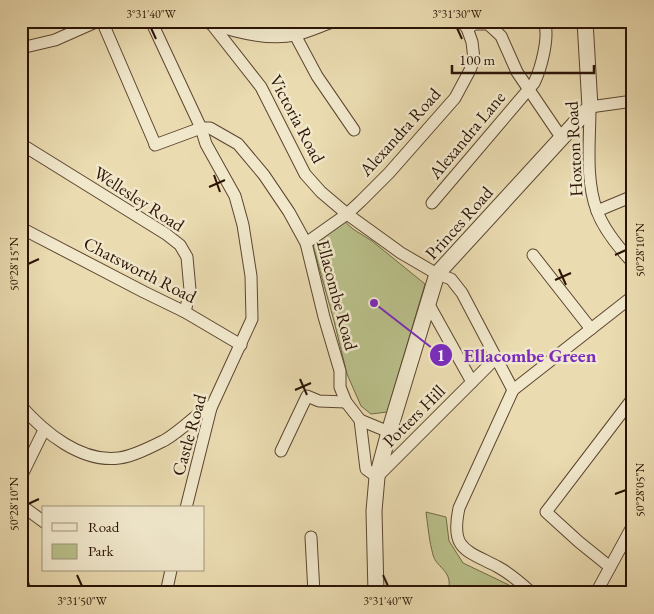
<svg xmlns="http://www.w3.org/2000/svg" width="654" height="614" viewBox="0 0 654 614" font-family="'EB Garamond',serif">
<rect width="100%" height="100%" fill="#eadbb0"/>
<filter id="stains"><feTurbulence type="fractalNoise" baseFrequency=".004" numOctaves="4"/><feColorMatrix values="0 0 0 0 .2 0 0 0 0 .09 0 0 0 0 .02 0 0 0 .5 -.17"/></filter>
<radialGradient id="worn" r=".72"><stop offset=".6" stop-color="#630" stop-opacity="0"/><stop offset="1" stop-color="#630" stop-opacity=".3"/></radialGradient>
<g fill="#b9c08a" stroke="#726a48">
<path d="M342 219 353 229 372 241 425 284 387 412 371 414 361 406 347 374 334 321 312 242Z"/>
<path d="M426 512 446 517 449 541 463 563 509 585 517 593H448C454 570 437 569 433 555 429 541 428 526 426 512Z"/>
</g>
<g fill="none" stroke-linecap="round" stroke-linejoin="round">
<defs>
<g id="minor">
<path d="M102 21 155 144"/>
<path d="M151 21 201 128 206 144 235 196 243 225 251 276 252 319 211 408 186 508"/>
<path d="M210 22 261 87 305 174 321 192 347 214 401 253 437 274 451 279 462 293 513 390"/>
<path d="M467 28 475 24H488L501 36 517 72 561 137"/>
<path d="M294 33 317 76 354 130"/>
<path d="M21 48 55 40 98 21"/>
<path d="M633 101 590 107C590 141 585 179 597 211 604 230 619 248 633 263"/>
<path d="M21 144 166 234 180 245 187 257 190 290 185 312"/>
<path d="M155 145 201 128H210L238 144 264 175 289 212 306 243 324 317 340 371V387L346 402 360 420 366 469 377 477 496 358"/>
<path d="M432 203 534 83C541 69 550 36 544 21"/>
<path d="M597 211 633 196"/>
<path d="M21 228 144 292 185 312 241 345"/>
<path d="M306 243 347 214 361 201 389 173 455 98 470 70 474 59 472 42 467 28 460 21"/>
<path d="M533 255 591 329"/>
<path d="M428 303 472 382"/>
<path d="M21 406C44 432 81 463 119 458 134 456 151 447 165 440 180 431 193 418 207 407L211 408"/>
<path d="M360 420 389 432"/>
<path d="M281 451 307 396 319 401 346 402"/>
<path d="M21 477 44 430"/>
<path d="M21 505 44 522"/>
<path d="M311 537 314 593"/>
<path d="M610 567 579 542 546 512 633 398"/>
<path d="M166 590 181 593"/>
<path d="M166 593 171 570"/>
<path d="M532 593C521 583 511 574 498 567 466 550 450 550 459 508L513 390 633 296"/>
<path d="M596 593 633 525"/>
</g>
<g id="tertiary">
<path d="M209 21C235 30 268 39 295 33 307 30 318 25 329 21"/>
<path d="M21 585 25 593"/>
<path d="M376 593 374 511 377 477 389 432 437 274 590 107 585 21"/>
</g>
</defs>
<use href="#minor" stroke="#5b4530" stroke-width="13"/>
<use href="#tertiary" stroke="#5b4530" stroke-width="17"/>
<use href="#minor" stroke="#f1e8cc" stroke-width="11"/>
<use href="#tertiary" stroke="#f1e8cc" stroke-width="15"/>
</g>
<path fill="none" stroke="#2b1305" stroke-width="2" d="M151 28 156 39M457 28 462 39M214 175 220 192M209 187 225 180M615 255 626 250M28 264 39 259M559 269 566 285M555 280 571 273M300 379 307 395M295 390 311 383M615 494 626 490M28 504 39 499M77 575 82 586M383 575 388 586"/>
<g text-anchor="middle" stroke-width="5" stroke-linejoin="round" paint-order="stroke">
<g font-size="18" fill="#2b1305" stroke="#f1e8cc">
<text transform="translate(297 119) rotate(62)" y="6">Victoria Road</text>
<text transform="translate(400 132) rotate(-48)" y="6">Alexandra Road</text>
<text transform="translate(467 135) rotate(-50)" y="6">Alexandra Lane</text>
<text transform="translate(574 149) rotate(-93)" y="6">Hoxton Road</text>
<text transform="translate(139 199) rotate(33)" y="6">Wellesley Road</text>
<text transform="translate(459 223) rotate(-48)" y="6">Princes Road</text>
<text transform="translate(140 270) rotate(27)" y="6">Chatsworth Road</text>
<text transform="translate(337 295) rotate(75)" y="6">Ellacombe Road</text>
<text transform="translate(414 416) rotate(-45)" y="6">Potters Hill</text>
<text transform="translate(189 435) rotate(-74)" y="6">Castle Road</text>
</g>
</g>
<path fill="none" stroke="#7b2cbf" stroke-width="2" d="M374 303L441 355"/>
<g fill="#7b2cbf" stroke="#f1e8cc" stroke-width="2">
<circle cx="374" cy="303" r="5"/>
<circle cx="441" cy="355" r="12"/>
</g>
<g font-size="15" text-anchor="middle" font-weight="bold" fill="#fff">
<text x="441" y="361">1</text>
</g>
<g font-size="19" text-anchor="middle" font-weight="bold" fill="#7b2cbf" stroke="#f1e8cc" stroke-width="5" stroke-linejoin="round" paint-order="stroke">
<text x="530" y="362">Ellacombe Green</text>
</g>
<rect width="654" height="614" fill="none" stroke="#eadbb0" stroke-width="55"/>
<rect x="42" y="506" width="162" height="65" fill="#f1e8cc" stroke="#a2937c"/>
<rect x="52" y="523" width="25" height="8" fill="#f1e8cc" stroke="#a2937c"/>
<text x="88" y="532" font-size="15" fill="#2b1305">Road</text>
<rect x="52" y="544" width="25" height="15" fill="#b9c08a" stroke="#a2937c"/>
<text x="88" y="556" font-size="15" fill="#2b1305">Park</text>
<path d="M452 65v8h142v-8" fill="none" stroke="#2b1305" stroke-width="2.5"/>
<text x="459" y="65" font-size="15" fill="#2b1305" stroke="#f1e8cc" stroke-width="4" paint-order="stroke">100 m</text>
<rect x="28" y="28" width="598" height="558" fill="none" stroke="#2b1305" stroke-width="2"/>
<g font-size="12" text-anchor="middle" fill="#2b1305">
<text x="151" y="18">3°31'40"W</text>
<text x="457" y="18">3°31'30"W</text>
<text transform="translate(640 250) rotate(-90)" y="4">50°28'10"N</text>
<text transform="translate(14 264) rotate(-90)" y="4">50°28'15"N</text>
<text transform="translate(640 490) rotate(-90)" y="4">50°28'05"N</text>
<text transform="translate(14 504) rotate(-90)" y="4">50°28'10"N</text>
<text x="82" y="605">3°31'50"W</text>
<text x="388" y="605">3°31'40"W</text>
</g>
<rect width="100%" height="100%" filter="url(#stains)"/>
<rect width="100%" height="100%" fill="url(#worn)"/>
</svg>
